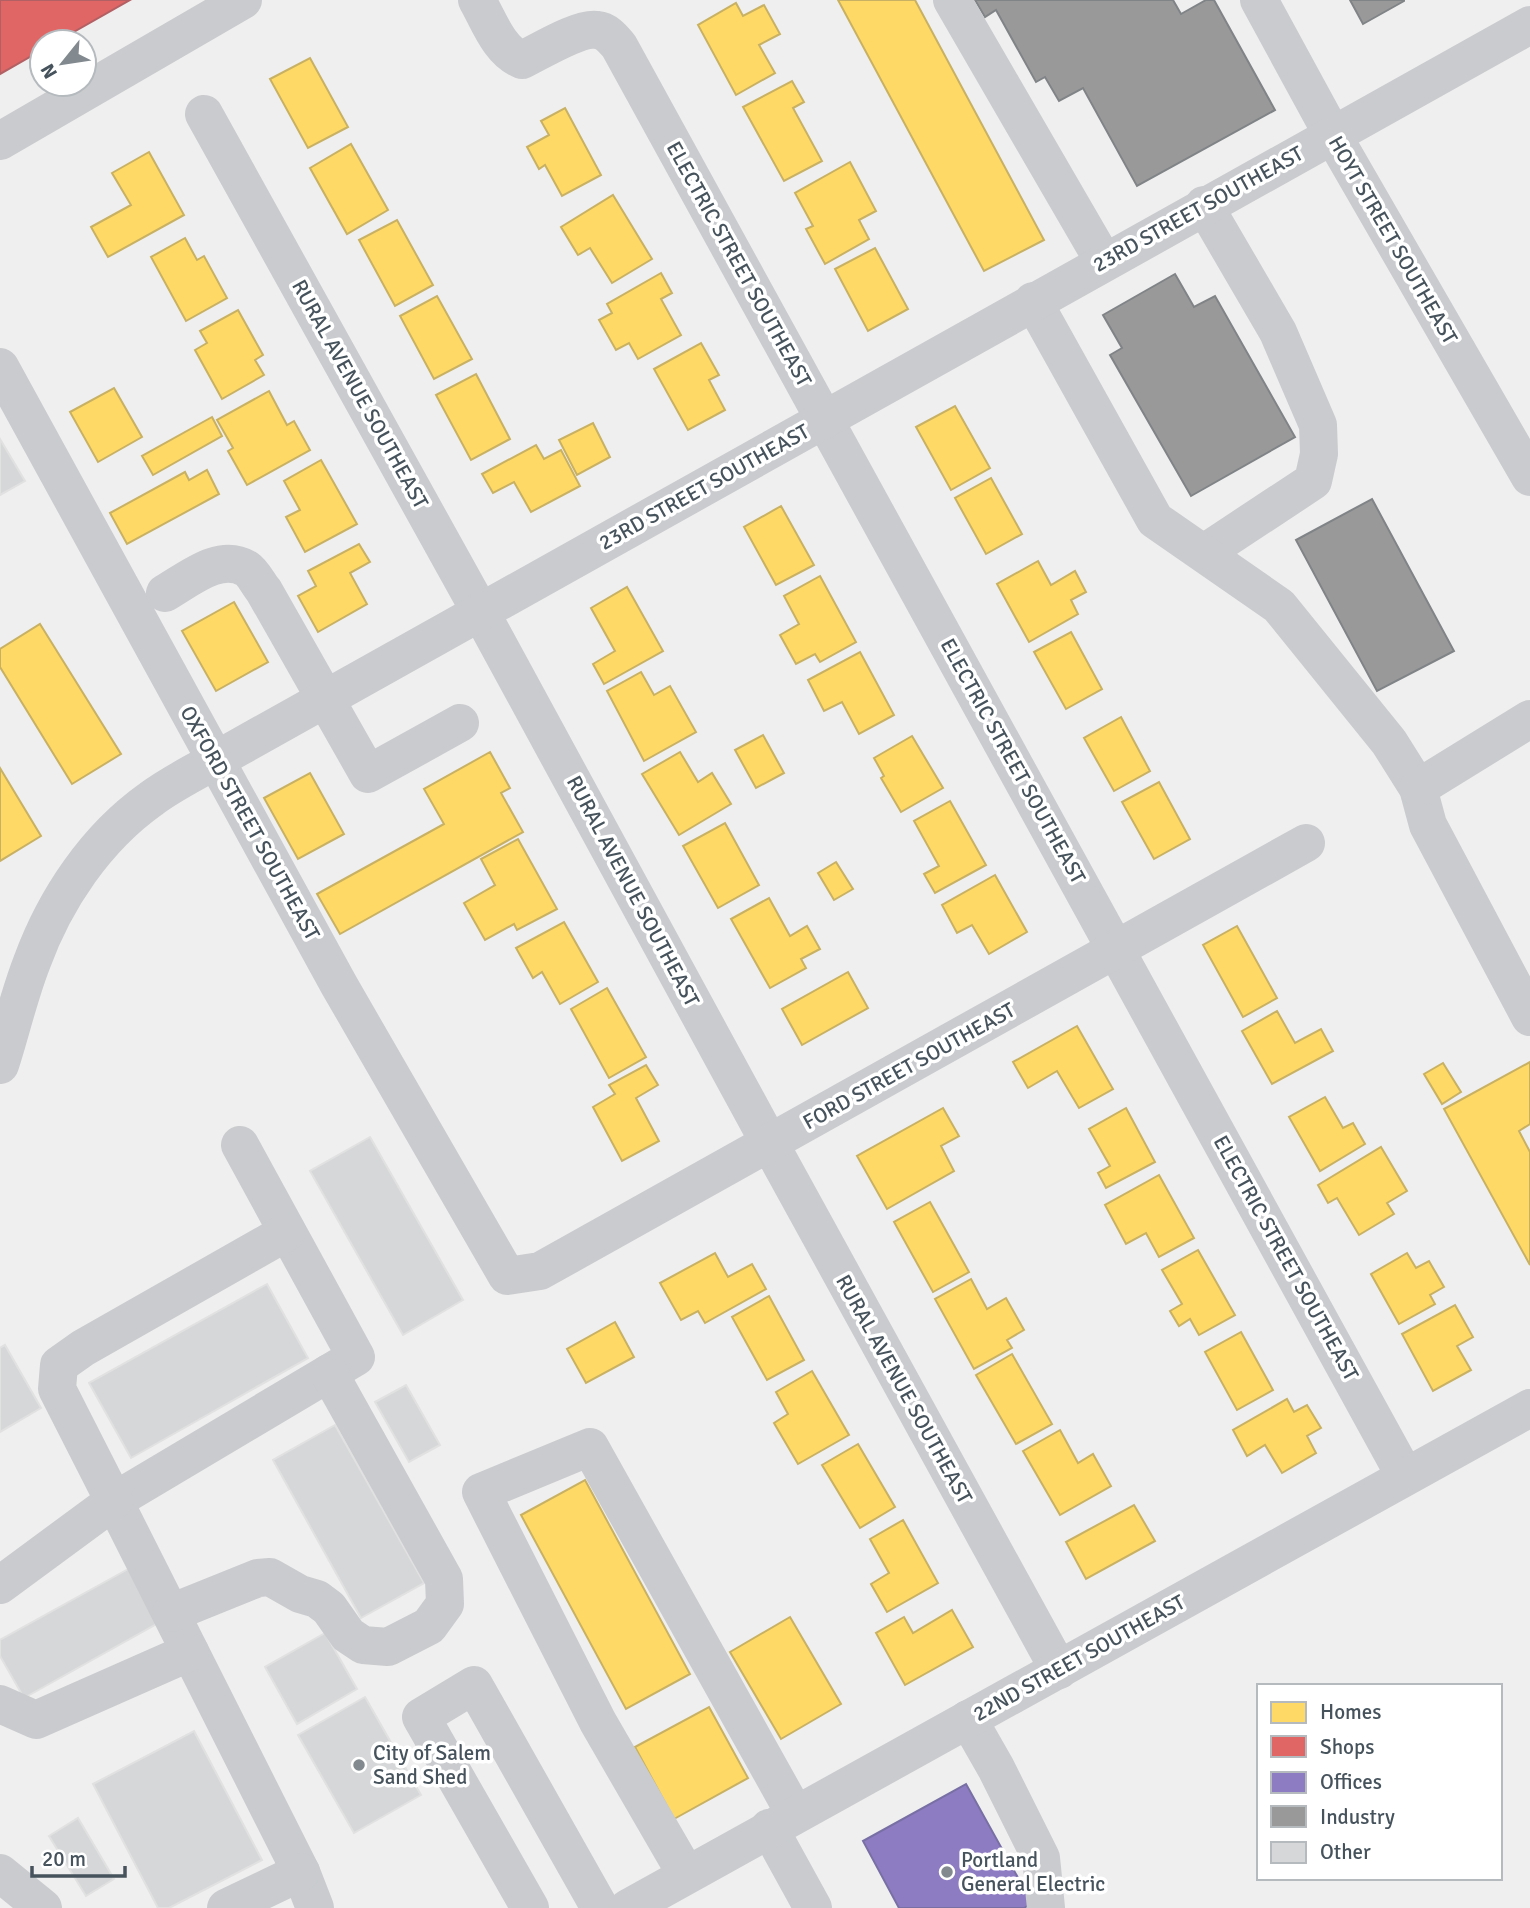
<svg xmlns="http://www.w3.org/2000/svg" width="1530" height="1908" viewBox="0 0 1530 1908" font-family="Signika,sans-serif">
<rect width="100%" height="100%" fill="#f0efef"/>
<g fill="#ffd966" stroke="#c8b163" stroke-width="2">
<path d="M838 0H915L1044 240 984 271Z"/>
<path d="M736 3 743 16 764 5 780 34 759 45 775 73 736 95 698 25Z"/>
<path d="M310 58 348 127 308 148 270 79Z"/>
<path d="M792 81 804 102 793 108 822 161 784 181 743 107Z"/>
<path d="M565 108 601 175 562 196 545 165 539 169 527 147 549 135 541 121Z"/>
<path d="M351 144 388 210 347 234 310 168Z"/>
<path d="M149 152 184 215 108 257 91 227 131 205 112 173Z"/>
<path d="M850 162 876 211 859 220 869 239 825 264 806 229 813 226 795 193Z"/>
<path d="M613 195 652 259 612 283 590 248 578 255 561 227Z"/>
<path d="M397 220 433 285 395 306 359 240Z"/>
<path d="M185 238 197 260 204 256 227 298 186 321 151 257Z"/>
<path d="M875 248 908 309 868 331 835 269Z"/>
<path d="M661 273 672 293 661 299 681 335 638 359 629 343 616 350 599 320 612 313 607 304Z"/>
<path d="M437 296 472 359 434 379 400 316Z"/>
<path d="M238 310 263 355 255 360 264 375 222 399 195 350 207 343 200 331Z"/>
<path d="M701 343 719 375 709 380 725 410 688 430 654 369Z"/>
<path d="M476 374 510 439 471 460 436 395Z"/>
<path d="M114 388 142 437 98 462 70 412Z"/>
<path d="M269 391 287 425 294 421 310 450 247 485 228 451 233 448 217 420Z"/>
<path d="M955 406 990 468 951 490 916 427Z"/>
<path d="M212 417 222 436 153 475 142 456Z"/>
<path d="M593 423 610 457 577 475 559 440Z"/>
<path d="M536 445 544 459 561 450 580 486 531 512 514 482 493 493 482 474Z"/>
<path d="M321 460 357 524 305 552 286 517 300 510 284 481Z"/>
<path d="M207 470 219 494 127 544 110 513 185 472 189 480Z"/>
<path d="M991 478 1022 534 986 554 955 498Z"/>
<path d="M781 506 814 565 776 585 744 527Z"/>
<path d="M359 544 370 562 350 573 367 604 318 632 298 596 316 586 308 571Z"/>
<path d="M1038 561 1051 585 1075 571 1086 592 1071 600 1078 614 1029 642 997 584Z"/>
<path d="M820 576 856 642 820 662 815 654 796 664 780 635 799 624 784 596Z"/>
<path d="M627 587 663 651 604 684 593 664 615 651 591 608Z"/>
<path d="M234 602 268 662 216 691 182 631Z"/>
<path d="M40 624 121 754 72 784 0 667V649Z"/>
<path d="M1071 632 1102 689 1066 709 1034 652Z"/>
<path d="M860 652 894 715 859 734 842 702 824 711 808 680Z"/>
<path d="M641 672 654 695 670 686 696 732 644 761 607 691Z"/>
<path d="M1121 717 1150 771 1114 791 1084 738Z"/>
<path d="M763 735 784 773 756 788 735 750Z"/>
<path d="M912 736 943 788 901 812 881 778 884 776 874 758Z"/>
<path d="M490 752 510 788 501 793 523 832 340 934 317 894 444 824 424 789Z"/>
<path d="M680 752 698 782 712 773 731 804 679 835 642 774Z"/>
<path d="M0 768 41 836 0 861Z"/>
<path d="M310 773 344 834 298 859 264 798Z"/>
<path d="M1159 782 1190 839 1154 859 1122 802Z"/>
<path d="M950 801 986 865 935 893 924 874 939 866 914 821Z"/>
<path d="M725 823 759 885 718 908 683 846Z"/>
<path d="M518 839 557 909 517 930 514 924 485 940 464 903 495 885 481 859Z"/>
<path d="M836 862 853 889 834 900 818 873Z"/>
<path d="M995 875 1027 932 989 954 972 925 957 933 942 905Z"/>
<path d="M769 898 790 936 807 926 820 949 801 959 806 968 770 988 731 919Z"/>
<path d="M564 922 598 982 560 1004 542 972 533 978 516 948Z"/>
<path d="M1237 926 1277 998 1243 1017 1203 945Z"/>
<path d="M848 972 868 1008 802 1045 782 1009Z"/>
<path d="M607 988 646 1057 609 1078 571 1009Z"/>
<path d="M1277 1011 1295 1043 1321 1029 1333 1051 1272 1084 1242 1031Z"/>
<path d="M1077 1026 1113 1089 1079 1108 1057 1071 1028 1088 1013 1062Z"/>
<path d="M1530 1062V1124L1519 1131 1530 1152V1265L1444 1109Z"/>
<path d="M1443 1063 1461 1092 1442 1104 1424 1074Z"/>
<path d="M646 1065 658 1085 636 1098 659 1141 622 1161 593 1107 615 1094 609 1085Z"/>
<path d="M1325 1097 1343 1128 1353 1123 1365 1144 1320 1171 1289 1117Z"/>
<path d="M943 1108 959 1136 941 1146 954 1171 887 1209 857 1156Z"/>
<path d="M1126 1108 1155 1162 1106 1188 1098 1173 1110 1166 1089 1129Z"/>
<path d="M1381 1147 1407 1191 1387 1203 1394 1214 1359 1235 1337 1198 1328 1203 1318 1185Z"/>
<path d="M1159 1175 1194 1238 1159 1257 1146 1233 1126 1244 1105 1205Z"/>
<path d="M930 1202 969 1272 933 1292 894 1222Z"/>
<path d="M1198 1250 1235 1315 1199 1335 1190 1319 1179 1326 1170 1311 1182 1304 1162 1270Z"/>
<path d="M715 1253 728 1277 752 1264 766 1289 705 1323 698 1311 681 1320 660 1283Z"/>
<path d="M1407 1253 1416 1268 1429 1261 1444 1287 1430 1295 1435 1304 1399 1324 1371 1274Z"/>
<path d="M971 1279 987 1309 1006 1298 1024 1330 1007 1340 1012 1348 974 1369 935 1299Z"/>
<path d="M769 1296 804 1360 767 1380 732 1317Z"/>
<path d="M1455 1305 1473 1337 1457 1346 1471 1370 1433 1391 1402 1334Z"/>
<path d="M615 1322 634 1357 586 1383 567 1349Z"/>
<path d="M1241 1332 1273 1390 1237 1410 1205 1352Z"/>
<path d="M1012 1354 1052 1424 1016 1444 976 1375Z"/>
<path d="M812 1371 849 1435 798 1464 774 1423 788 1414 776 1392Z"/>
<path d="M1287 1399 1294 1412 1307 1405 1321 1428 1307 1436 1316 1453 1282 1473 1265 1445 1247 1456 1233 1430Z"/>
<path d="M1060 1430 1078 1463 1093 1454 1111 1486 1060 1515 1023 1451Z"/>
<path d="M858 1444 895 1507 860 1528 822 1465Z"/>
<path d="M585 1480 690 1674 626 1709 521 1515Z"/>
<path d="M1134 1505 1155 1541 1086 1579 1066 1542Z"/>
<path d="M903 1520 938 1583 887 1612 871 1584 889 1573 870 1539Z"/>
<path d="M952 1610 973 1647 905 1685 876 1633 904 1617 913 1633Z"/>
<path d="M790 1617 841 1704 781 1739 730 1652Z"/>
<path d="M709 1707 748 1778 674 1819 635 1747Z"/>
</g>
<path fill="#e06666" stroke="#b26063" stroke-width="2" d="M0 0H130L56 42H42V50L0 74Z"/>
<path fill="#8e7cc3" stroke="#7870a4" stroke-width="2" d="M966 1784 1032 1903 1024 1908H899L863 1841Z"/>
<g fill="#999" stroke="#808487" stroke-width="2">
<path d="M975 0H1173L1181 14 1206 0H1214L1275 110 1137 186 1083 88 1059 101 1045 77 1036 82 996 10 985 17Z"/>
<path d="M1350 0H1404V1L1363 24Z"/>
<path d="M1175 274 1194 307 1215 296 1295 437 1191 496 1110 355 1122 348 1103 315Z"/>
<path d="M1372 499 1454 651 1377 691 1296 540Z"/>
</g>
<g fill="#d6d7d8" stroke="#e1e1e2" stroke-width="2">
<path d="M0 439 25 481 0 495Z"/>
<path d="M370 1137 463 1300 403 1335 310 1171Z"/>
<path d="M267 1284 308 1358 131 1458 89 1383Z"/>
<path d="M5 1345 41 1408 0 1432V1348Z"/>
<path d="M406 1385 440 1445 409 1462 375 1402Z"/>
<path d="M335 1425 424 1583 361 1618 273 1460Z"/>
<path d="M130 1568 160 1622 24 1698 0 1656V1640Z"/>
<path d="M325 1633 357 1689 297 1724 265 1667Z"/>
<path d="M365 1697 421 1795 354 1833 298 1735Z"/>
<path d="M194 1731 262 1860 169 1908H158L93 1784Z"/>
<path d="M78 1818 114 1879 86 1896 49 1836Z"/>
</g>
<g fill="none" stroke-linecap="round" stroke-linejoin="round">
<g stroke="#c9cbce" stroke-width="38">
<path d="M477 0C489 21 499 51 522 60 539 52 579 27 597 30 607 31 613 39 619 46L1405 1476"/>
<path d="M952 0 1104 262"/>
<path d="M1259 0 1332 134 1530 477"/>
<path d="M204 114 481 613 770 1144 1059 1670"/>
<path d="M0 141 243 0"/>
<path d="M1204 205 1278 332 1318 425 1319 454 1313 481 1204 553"/>
<path d="M1033 301 1155 520 1279 606 1389 742 1418 788 1428 825 1530 1017"/>
<path d="M0 367 339 985 507 1276 540 1271 1306 843"/>
<path d="M165 593C188 580 220 552 247 569 253 573 259 585 264 591L368 774 460 723"/>
<path d="M1418 788 1530 719"/>
<path d="M0 1065C11 1031 19 995 32 962 55 899 96 838 151 799 171 784 194 773 216 760L1530 25"/>
<path d="M240 1145 356 1357 114 1501 301 1872 315 1908"/>
<path d="M0 1585 114 1501 57 1389 59 1365 83 1348 287 1232"/>
<path d="M171 1613 258 1578 270 1577 300 1594 317 1599 329 1608 348 1635 363 1645 388 1647 429 1626 445 1604 444 1579 329 1373"/>
<path d="M0 1704 36 1720 190 1652"/>
<path d="M968 1719 996 1768 1041 1858 1046 1908"/>
<path d="M769 1828 813 1908"/>
<path d="M0 1873 43 1908"/>
<path d="M686 1874 598 1722 481 1492 590 1447 795 1814"/>
<path d="M226 1908 301 1872"/>
<path d="M530 1908 421 1717 474 1685 600 1908"/>
<path d="M628 1908 1530 1408"/>
</g>
</g>
<g fill="#828a8f" stroke="#fff" stroke-width="2.5">
<circle cx="359" cy="1765" r="7"/>
<circle cx="947" cy="1872" r="7"/>
</g>
<g text-anchor="middle" stroke-width="7" stroke-linejoin="round" paint-order="stroke">
<g font-size="21" fill="#46535c" stroke="#fff">
<text transform="translate(1198 209) rotate(-29)" y="7">23RD STREET SOUTHEAST</text>
<text transform="translate(1393 240) rotate(60)" y="7">HOYT STREET SOUTHEAST</text>
<text transform="translate(739 264) rotate(61)" y="7">ELECTRIC STREET SOUTHEAST</text>
<text transform="translate(360 394) rotate(61)" y="7">RURAL AVENUE SOUTHEAST</text>
<text transform="translate(704 487) rotate(-29)" y="7">23RD STREET SOUTHEAST</text>
<text transform="translate(1013 761) rotate(61)" y="7">ELECTRIC STREET SOUTHEAST</text>
<text transform="translate(250 823) rotate(61)" y="7">OXFORD STREET SOUTHEAST</text>
<text transform="translate(633 891) rotate(62)" y="7">RURAL AVENUE SOUTHEAST</text>
<text transform="translate(909 1066) rotate(-29)" y="7">FORD STREET SOUTHEAST</text>
<text transform="translate(1286 1258) rotate(61)" y="7">ELECTRIC STREET SOUTHEAST</text>
<text transform="translate(904 1389) rotate(61)" y="7">RURAL AVENUE SOUTHEAST</text>
<text transform="translate(1079 1658) rotate(-29)" y="7">22ND STREET SOUTHEAST</text>
</g>
<g font-size="21" fill="#46535c" stroke="#fff" text-anchor="start">
<text x="373" y="1760">City of Salem<tspan x="373" dy="24">Sand Shed</tspan></text>
<text x="961" y="1867">Portland<tspan x="961" dy="24">General Electric</tspan></text>
</g>
</g>
<rect x="1257" y="1684" width="245" height="196" fill="#ffffff" stroke="#b5babe" stroke-width="2"/>
<rect x="1271" y="1702" width="35" height="21" fill="#ffd966" stroke="#b5babe" stroke-width="2"/>
<text x="1320" y="1719" font-size="21" fill="#46535c">Homes</text>
<rect x="1271" y="1736" width="35" height="21" fill="#e06666" stroke="#b5babe" stroke-width="2"/>
<text x="1320" y="1754" font-size="21" fill="#46535c">Shops</text>
<rect x="1271" y="1772" width="35" height="21" fill="#8e7cc3" stroke="#b5babe" stroke-width="2"/>
<text x="1320" y="1789" font-size="21" fill="#46535c">Offices</text>
<rect x="1271" y="1806" width="35" height="21" fill="#999999" stroke="#b5babe" stroke-width="2"/>
<text x="1320" y="1824" font-size="21" fill="#46535c">Industry</text>
<rect x="1271" y="1842" width="35" height="21" fill="#d6d7d8" stroke="#b5babe" stroke-width="2"/>
<text x="1320" y="1859" font-size="21" fill="#46535c">Other</text>
<g transform="translate(63 63) rotate(240)"><circle r="33" fill="#ffffff" stroke="#b5babe" stroke-width="2"/>
<path d="M0-5L12 26L0 18L-12 26Z" fill="#828a8f"/>
<text y="-10" font-size="19" font-weight="bold" text-anchor="middle" fill="#46535c">N</text>
</g>
<path d="M32 1866v10h93v-10" fill="none" stroke="#46535c" stroke-width="3.5"/>
<text x="42" y="1866" font-size="21" fill="#46535c" stroke="#ffffff" stroke-width="5" paint-order="stroke">20 m</text>
</svg>
